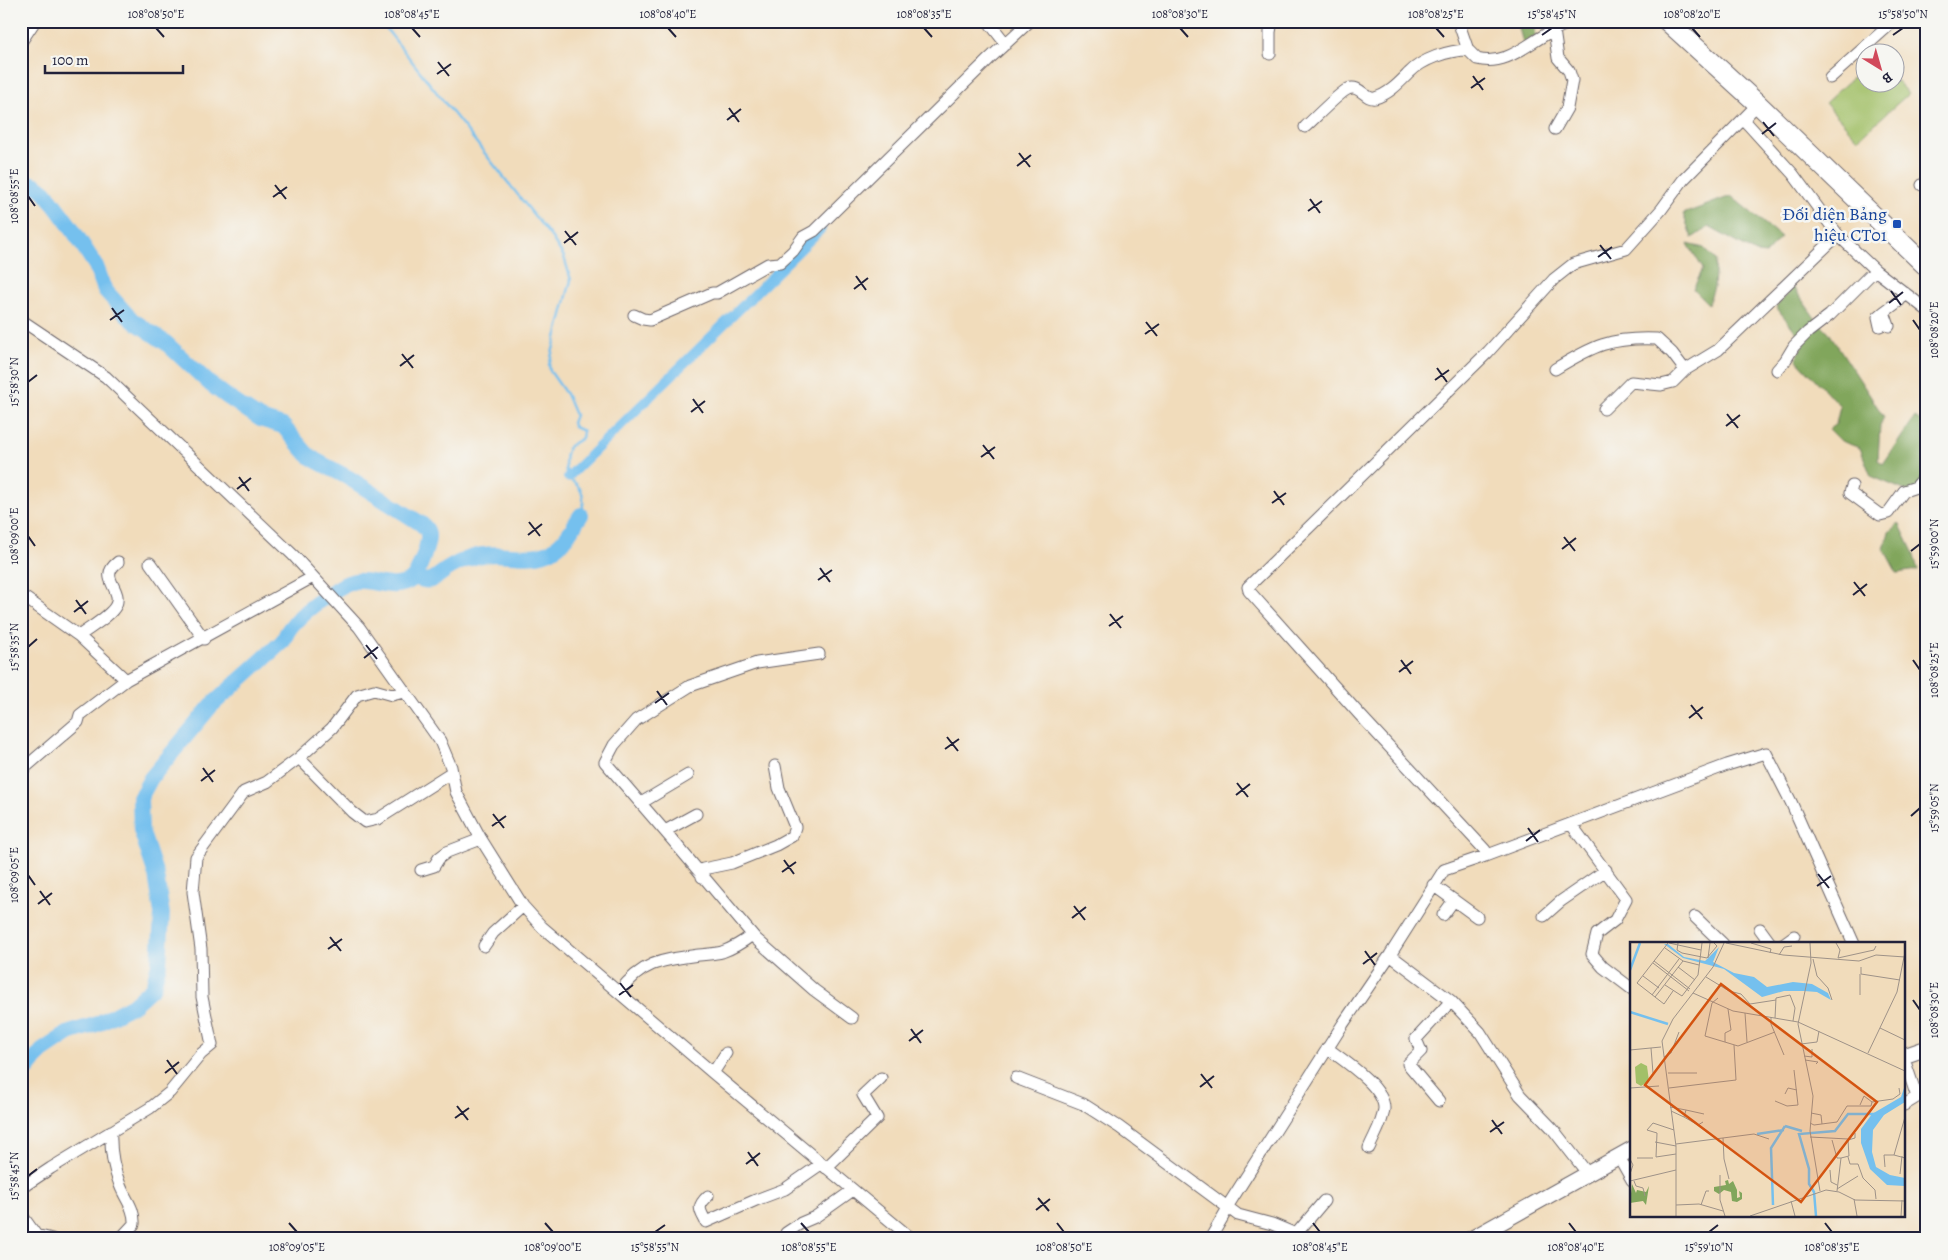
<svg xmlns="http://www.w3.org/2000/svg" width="1948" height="1260" font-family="Alegreya,serif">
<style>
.green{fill:#a2c068;stroke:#627152}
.forest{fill:#81a65c;stroke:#52644c}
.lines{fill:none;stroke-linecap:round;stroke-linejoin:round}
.stream{stroke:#75c0ee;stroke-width:2.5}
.canal{stroke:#75c0ee;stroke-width:10}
.river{stroke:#75c0ee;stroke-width:16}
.minor-casing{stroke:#6a6368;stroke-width:13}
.secondary-casing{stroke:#6a6368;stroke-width:17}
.trunk-casing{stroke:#6a6368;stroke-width:21}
.minor{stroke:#fff;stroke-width:11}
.secondary{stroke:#fff;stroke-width:15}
.trunk{stroke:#fff;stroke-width:19}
.ticks{fill:none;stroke:#22223b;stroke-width:2}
.transit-dot{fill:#1a4fb4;stroke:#f6f6f2;stroke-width:2}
.labels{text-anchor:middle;stroke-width:5;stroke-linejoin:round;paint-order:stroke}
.transit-label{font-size:18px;fill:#164399;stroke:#f6f6f2;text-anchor:end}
.inset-river{fill:none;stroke:#75c0ee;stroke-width:2.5}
.inset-road{fill:none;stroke:#9e9288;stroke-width:1}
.view{fill:#d45411;fill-opacity:0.15;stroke:#d45411;stroke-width:2.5}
.inset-edge{fill:none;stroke:#22223b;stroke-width:2.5}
.neatline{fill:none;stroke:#22223b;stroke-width:2}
.ticks-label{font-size:12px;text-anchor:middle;fill:#22223b}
</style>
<rect width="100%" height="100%" fill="#f6f6f2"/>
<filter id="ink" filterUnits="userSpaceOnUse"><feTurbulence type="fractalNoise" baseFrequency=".02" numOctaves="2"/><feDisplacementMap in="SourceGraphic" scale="10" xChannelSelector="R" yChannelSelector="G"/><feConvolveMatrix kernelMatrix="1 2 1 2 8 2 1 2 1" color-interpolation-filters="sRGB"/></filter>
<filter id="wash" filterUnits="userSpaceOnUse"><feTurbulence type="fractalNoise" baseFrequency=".0096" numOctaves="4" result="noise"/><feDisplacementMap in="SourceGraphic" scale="20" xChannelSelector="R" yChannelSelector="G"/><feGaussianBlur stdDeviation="1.12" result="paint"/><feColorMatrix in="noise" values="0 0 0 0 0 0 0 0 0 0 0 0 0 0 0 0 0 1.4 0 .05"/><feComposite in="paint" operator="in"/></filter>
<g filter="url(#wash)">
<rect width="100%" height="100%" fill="#f1dcbb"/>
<path class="green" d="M1865,66l1,16h30v-2l12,14 -50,45 -33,-36z"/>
<path class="forest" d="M1517,21h17l2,15 -13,7z
M1731,196l50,41 -15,17 -10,-1 -47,-26 -17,11 -9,-24z
M1688,244l16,4 12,12 -2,27 -6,17 -15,-15 10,-20z
M1793,287l22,31 13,13 56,86 -4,8 -2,35 5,4 32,-47 12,8v72l-2,2 -54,-23 -11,-28 -19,-7 -12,-12 7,-5 4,-18 -44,-47 8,-17 -28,-35z
M1899,523l14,29 5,18 -21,3 -13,-24 5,-17z"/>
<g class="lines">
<path class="stream" d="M380,21l172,217 12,19 7,23 -22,85 1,6 16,23 9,21 -3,8 2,4 9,4 -1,7c-4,3 -10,5 -13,9 -5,6 -5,24 -1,30 2,4 7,5 9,8 8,8 7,20 4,30"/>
<path class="canal" d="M568,477l253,-248"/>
<path class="river" d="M21,180l15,5 9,7 26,35 25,39 9,24 26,29 35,24 44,41 19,14 31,21 23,7 24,28 8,6 34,18 71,45c4,3 8,6 8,12 1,9 -10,40 -17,45 -16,12 -39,-1 -56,1 -17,3 -58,35 -67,50 -2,3 -3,7 -5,10l-72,65 -60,72 -11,20 1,32 15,45 6,39 -3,50 -6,23 -20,18 -36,19 -28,9 -27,18 -21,26
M414,577c21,9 20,-1 37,-10 8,-5 23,-11 32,-12 22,-4 49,7 69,-5 14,-8 20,-22 29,-35"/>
</g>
</g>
<g filter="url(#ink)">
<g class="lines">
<g class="minor-casing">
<path id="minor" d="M988,21l18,23
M1554,30l4,28 11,13 3,9 -5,28 -12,21
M21,42l14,-21
M1468,50l9,9c28,7 48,-13 71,-26 8,-4 16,-8 24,-12
M1270,54v-22l2,-11
M1830,78l64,-57
M1744,120l49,54 45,61 37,35 52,40
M1305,127c9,-8 35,-35 43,-38 12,-5 17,11 27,9 14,-4 24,-15 34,-25 13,-14 40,-23 59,-23l-10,-29
M1922,185l5,-4
M634,315l9,4 7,1 62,-27h5l51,-29 12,-1 13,-12 10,-14 11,-6 175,-172 41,-38
M21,320l85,57 187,178 66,72 81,114 11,26 5,25 25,47 42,67 19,21 171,146 199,166
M1880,326l-2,-9 6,-5
M1889,326l-5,-14 15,-11 6,-8
M1555,369c38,-23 55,-32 102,-30l15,14 13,17
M1777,370l8,-9 9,-15 14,-14 22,-17 45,-45
M1604,409l27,-27 30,3 12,-3 12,-12 33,-20 120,-115
M1852,486l-2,7 30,22 8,-2 16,-22 12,-4 11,-13
M150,563l54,76
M21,595l58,41 47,44
M79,636c10,-8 32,-20 37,-31 7,-17 -19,-27 2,-43
M819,654l-62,9 -67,23 -54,34 -22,25 -9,17 70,81 81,96 58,51 38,28
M299,758l53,54 13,10 13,-3 74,-47
M21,771l57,-49 2,-7 46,-35 187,-103
M641,803l47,-28
M1571,824l55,75 -11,21 -18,14 -5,20 11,13 29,22
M665,831l31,-17
M1485,856v-6l-125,-135 -111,-124 -1,-4 240,-235 66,-73 19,-15 53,-15 35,-39 22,-30 75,-76
M421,870l13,-4 5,-8 8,-6 34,-13
M702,877l-1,-4 2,-4 29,-6 44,-18 16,-9 3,-9 -16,-39 -4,-22
M1433,885l44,32
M1443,915l11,-15
M1544,916l17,-15 45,-31
M1695,917l28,27
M1760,929l11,15
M1783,944l11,-8
M484,946l9,-13 30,-27
M1390,955l61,46 29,31 40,63 32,33 36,46
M619,992c24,-31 43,-32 80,-37 7,-1 16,-1 23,-3 11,-4 21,-10 30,-17
M1327,1048c16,12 58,39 57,61 -1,13 -10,27 -15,39
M1904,1059l13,38 -13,8
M713,1073l13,-20
M1016,1078l67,26 36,23 119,88 34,9 36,15
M1439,1101l-31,-37 13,-13 -5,-12 35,-38
M111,1131c-1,19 2,36 9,54 5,14 15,23 14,39l-14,15
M1619,1157l13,23
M826,1168l51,-50 -14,-23 18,-17
M21,1188l30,-20 99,-60 20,-16 31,-38 11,-9 -10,-48 -1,-48 -8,-57 3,-35 48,-65 23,-10 32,-24 33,-30 25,-33 17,-5 18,5 12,-3
M708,1196c-12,11 -8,14 -2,26l50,-22 29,-11 36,-25
M1227,1207l116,-183 47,-69 54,-85 41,-14 242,-91 39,-12 25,49 63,142
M21,1214l15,21 16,4
M1297,1233l27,-32
M790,1239l-4,-6 15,-10 14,-6 38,-27
M1210,1239l18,-31"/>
</g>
<g class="secondary-casing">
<path id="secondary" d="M1904,1056l23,-8
M1471,1239l161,-90"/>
</g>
<g class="trunk-casing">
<path id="trunk" d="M1667,21l91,83 169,163"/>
</g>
<use href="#minor" class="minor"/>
<use href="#secondary" class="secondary"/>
<use href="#trunk" class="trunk"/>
</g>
</g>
<path class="ticks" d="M156,28l8,9M412,28l8,9M668,28l8,9M924,28l8,9M1180,28l8,9M1436,28l8,9M1692,28l8,9M1542,35l10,-7M1893,35l10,-7M438,62l11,14M437,74l14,-10M1473,76l10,14M1471,88l14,-10M729,108l10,14M727,120l14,-11M1763,122l11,14M1762,134l14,-11M1019,153l11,14M1017,166l14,-11M275,185l11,14M28,196l7,10M273,197l14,-10M1310,199l10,14M1308,211l14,-10M565,231l11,14M564,243l14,-11M1600,245l11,14M1598,257l14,-10M856,276l10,14M854,289l14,-11M1891,291l10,14M1889,303l14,-11M112,308l10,14M110,320l14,-10M1913,320l7,10M1146,322l11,14M1145,334l14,-10M402,354l11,14M400,366l14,-11M1437,368l10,14M1435,380l14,-10M28,382l9,-7M693,399l10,14M691,412l14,-11M1727,414l11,14M1726,426l14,-11M983,445l11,14M981,457l14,-10M239,477l10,14M237,489l14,-11M1274,491l10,14M1272,503l14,-10M529,522l11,14M528,535l14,-11M28,536l7,10M1564,537l11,14M1562,549l14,-11M1911,551l9,-7M820,568l10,14M818,580l14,-10M1854,582l11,14M1853,595l14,-11M76,600l10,14M74,612l14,-11M1110,614l11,14M1109,626l14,-10M366,645l11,14M28,647l9,-8M364,658l14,-11M1401,660l10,14M1913,660l7,10M1399,672l14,-11M657,691l10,14M655,703l14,-10M1691,705l11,14M1689,718l14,-11M947,737l11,14M945,749l14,-10M203,768l10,14M201,781l14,-11M1237,783l11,14M1236,795l14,-11M493,814l11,14M1911,816l9,-8M492,826l14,-10M1528,828l10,14M1526,841l14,-11M784,860l10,14M782,872l14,-10M1818,874l11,14M28,875l7,10M1817,886l14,-10M40,891l10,14M38,904l14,-11M1074,906l11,14M1072,918l14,-11M330,937l11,14M328,949l14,-10M1365,951l10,14M1363,964l14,-11M620,983l11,14M619,995l14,-10M1913,1000l7,10M911,1029l10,14M909,1041l14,-11M167,1060l10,14M165,1073l14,-11M1201,1074l11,14M1200,1087l14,-11M457,1106l11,14M455,1118l14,-10M1492,1120l10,14M1490,1132l14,-10M748,1152l10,14M746,1164l14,-11M28,1176l9,-7M1038,1198l11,13M1036,1210l14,-11M289,1223l8,9M545,1223l8,9M801,1223l8,9M1057,1223l7,9M1313,1223l7,9M1569,1223l7,9M1825,1223l7,9M655,1232l10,-7M1709,1232l9,-7"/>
<rect class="transit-dot" x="1892" y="219" width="10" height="10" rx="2.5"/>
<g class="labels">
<g class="transit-label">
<text x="1887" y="220">Đối diện Bảng<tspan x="1887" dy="21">hiệu CT01</tspan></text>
</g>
</g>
<g transform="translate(1630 942)">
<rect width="275" height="275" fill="#f1dcbb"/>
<path d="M11,121l6,3 2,15 -8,5 -5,-3 -1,-16z" fill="#a2c068"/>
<path d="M98,238l1,4 4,-3 4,9v8l3,-1 -1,-6 3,2v6l-5,3 -5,-1 -1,-9 -7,-2 -5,4 -5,-3v-4l12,-2 -1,-4zM2,242l4,9 1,-3 9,2 3,-6 -3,19 -3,-4 -13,2z" fill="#81a65c"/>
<path d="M34,2h4l16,13 21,4 14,-14 -6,15 21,11 20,4 13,10 26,-5 19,2 16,9 3,7 -14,-8 -13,-1h-20l-22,6 -38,-28 -41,-11zM275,143v17l-21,13 -11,15 -1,22 4,15 14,8 15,3v8l-18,-1 -17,-16 -9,-26v-14l11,-15 29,-17z" fill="#75c0ee"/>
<path class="inset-river" d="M0,28l10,-27M0,70l38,12M155,184l17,5M127,192l27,-4M143,263l-2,-57 14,-22M186,274l-2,-24 -5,-8v-15l-10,-35 36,-3 13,-17h27"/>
<path class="inset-road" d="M38,1l-31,40 27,21 9,-13M39,1l32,7M48,1l-1,7 5,3 25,5 10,-12 -3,-3M96,1l57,12 76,6 17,-6 29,2M121,1l20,6 -1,4M180,1l1,20 -13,61 15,72 -3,35 10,60M206,1l4,7 -2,8 36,-8 2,-4M35,6l18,13 16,4M149,13l5,-8 8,-1M78,16l2,-15M183,17l4,17 11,12 4,12M24,19l36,28M23,21l36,28M48,25l17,13M231,25v7l39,6M13,34l16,12M76,35l23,14 12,3 9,10 26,-4M35,43l17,11 16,-21 4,-32M63,51l40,18 65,11 107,49M22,53l27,-36M230,53v-21M25,55l28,-36M88,56l-6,5 -7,33 33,10 37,-14M115,71l2,29M141,75v7l13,31M145,76l1,-20 14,-3 5,13 -2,13M250,86l25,12M95,100v-9l6,-3 -3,-21M171,102l16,-2 2,-11M21,106l2,25M0,108l31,-3M238,111l29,-61 8,-40M174,114l8,1v-8M34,115l7,-4 8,-21M175,118l13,2 -2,2M38,131h29M0,146l29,-2M39,146l67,-8 -2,-35M155,152l3,-6 9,2M145,159l12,5 11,-1 -4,-35M242,160l21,-3 7,-5 -1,-6M40,165l16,3M41,169l13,6 2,-7 18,4M181,171l10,2 1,9M54,175l14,8 5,-3M275,175l-11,38 11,3M180,181l4,2 23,-3 10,-16h24l1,-4 -8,-6 -4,9M44,188l-21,-7 -6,7 10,3 -1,24 20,-3M180,195l38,2M93,196l1,21 5,20M202,198l5,18h4M25,200l21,4M46,202l78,-10 15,5M218,215l2,7h8l5,14 12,12 1,9M7,216h16M0,217l3,6 -3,9M255,225l-1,-12h10M200,228l1,12 6,3M270,232l2,-18M90,233v25l5,16M0,239l46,-11M4,239l2,5 7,2 2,8M207,247l21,-13M207,249l4,-33 8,-2 -1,-16 7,-2v-5M224,257l3,17M161,259l4,15M46,263l23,-1 24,7M71,263l5,-14h3M46,274v-70l-14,-105 11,-22 40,-52 11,-24M120,274l76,-26 13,2 16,8 50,1M271,274l1,-16"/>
<path class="view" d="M91,42l156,118 -76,100 -156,-117z"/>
<rect width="275" height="275" class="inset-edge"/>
</g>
<rect width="1948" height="1260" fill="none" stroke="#f6f6f2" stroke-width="55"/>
<g transform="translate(1880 68) rotate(143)"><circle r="24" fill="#f6f6f2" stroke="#a1a1a9"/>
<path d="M0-4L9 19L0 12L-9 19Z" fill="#d1495b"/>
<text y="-8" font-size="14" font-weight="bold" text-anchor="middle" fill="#22223b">B</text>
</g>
<path d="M45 65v8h138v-8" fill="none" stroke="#22223b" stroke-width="2.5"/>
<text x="52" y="65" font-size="15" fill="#22223b" stroke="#f6f6f2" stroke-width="4" paint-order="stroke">100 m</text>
<rect x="28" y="28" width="1892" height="1204" class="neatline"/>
<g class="ticks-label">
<text x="156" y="18">108°08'50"E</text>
<text x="412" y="18">108°08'45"E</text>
<text x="668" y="18">108°08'40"E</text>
<text x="924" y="18">108°08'35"E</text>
<text x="1180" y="18">108°08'30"E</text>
<text x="1436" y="18">108°08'25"E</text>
<text x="1552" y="18">15°58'45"N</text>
<text x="1692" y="18">108°08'20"E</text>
<text x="1903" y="18">15°58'50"N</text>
<text transform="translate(14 196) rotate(-90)" y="4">108°08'55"E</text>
<text transform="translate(1934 330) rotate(-90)" y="4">108°08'20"E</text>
<text transform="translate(14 382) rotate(-90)" y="4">15°58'30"N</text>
<text transform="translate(14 536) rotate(-90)" y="4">108°09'00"E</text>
<text transform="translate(1934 544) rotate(-90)" y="4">15°59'00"N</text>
<text transform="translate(14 647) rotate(-90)" y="4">15°58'35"N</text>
<text transform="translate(1934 670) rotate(-90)" y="4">108°08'25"E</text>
<text transform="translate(1934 808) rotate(-90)" y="4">15°59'05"N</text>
<text transform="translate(14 875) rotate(-90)" y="4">108°09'05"E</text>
<text transform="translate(1934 1010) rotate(-90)" y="4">108°08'30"E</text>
<text transform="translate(14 1176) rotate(-90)" y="4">15°58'45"N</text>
<text x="297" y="1251">108°09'05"E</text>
<text x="553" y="1251">108°09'00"E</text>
<text x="655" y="1251">15°58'55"N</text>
<text x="809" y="1251">108°08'55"E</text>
<text x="1064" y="1251">108°08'50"E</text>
<text x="1320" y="1251">108°08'45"E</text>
<text x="1576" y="1251">108°08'40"E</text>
<text x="1709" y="1251">15°59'10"N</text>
<text x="1832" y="1251">108°08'35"E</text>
</g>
</svg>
